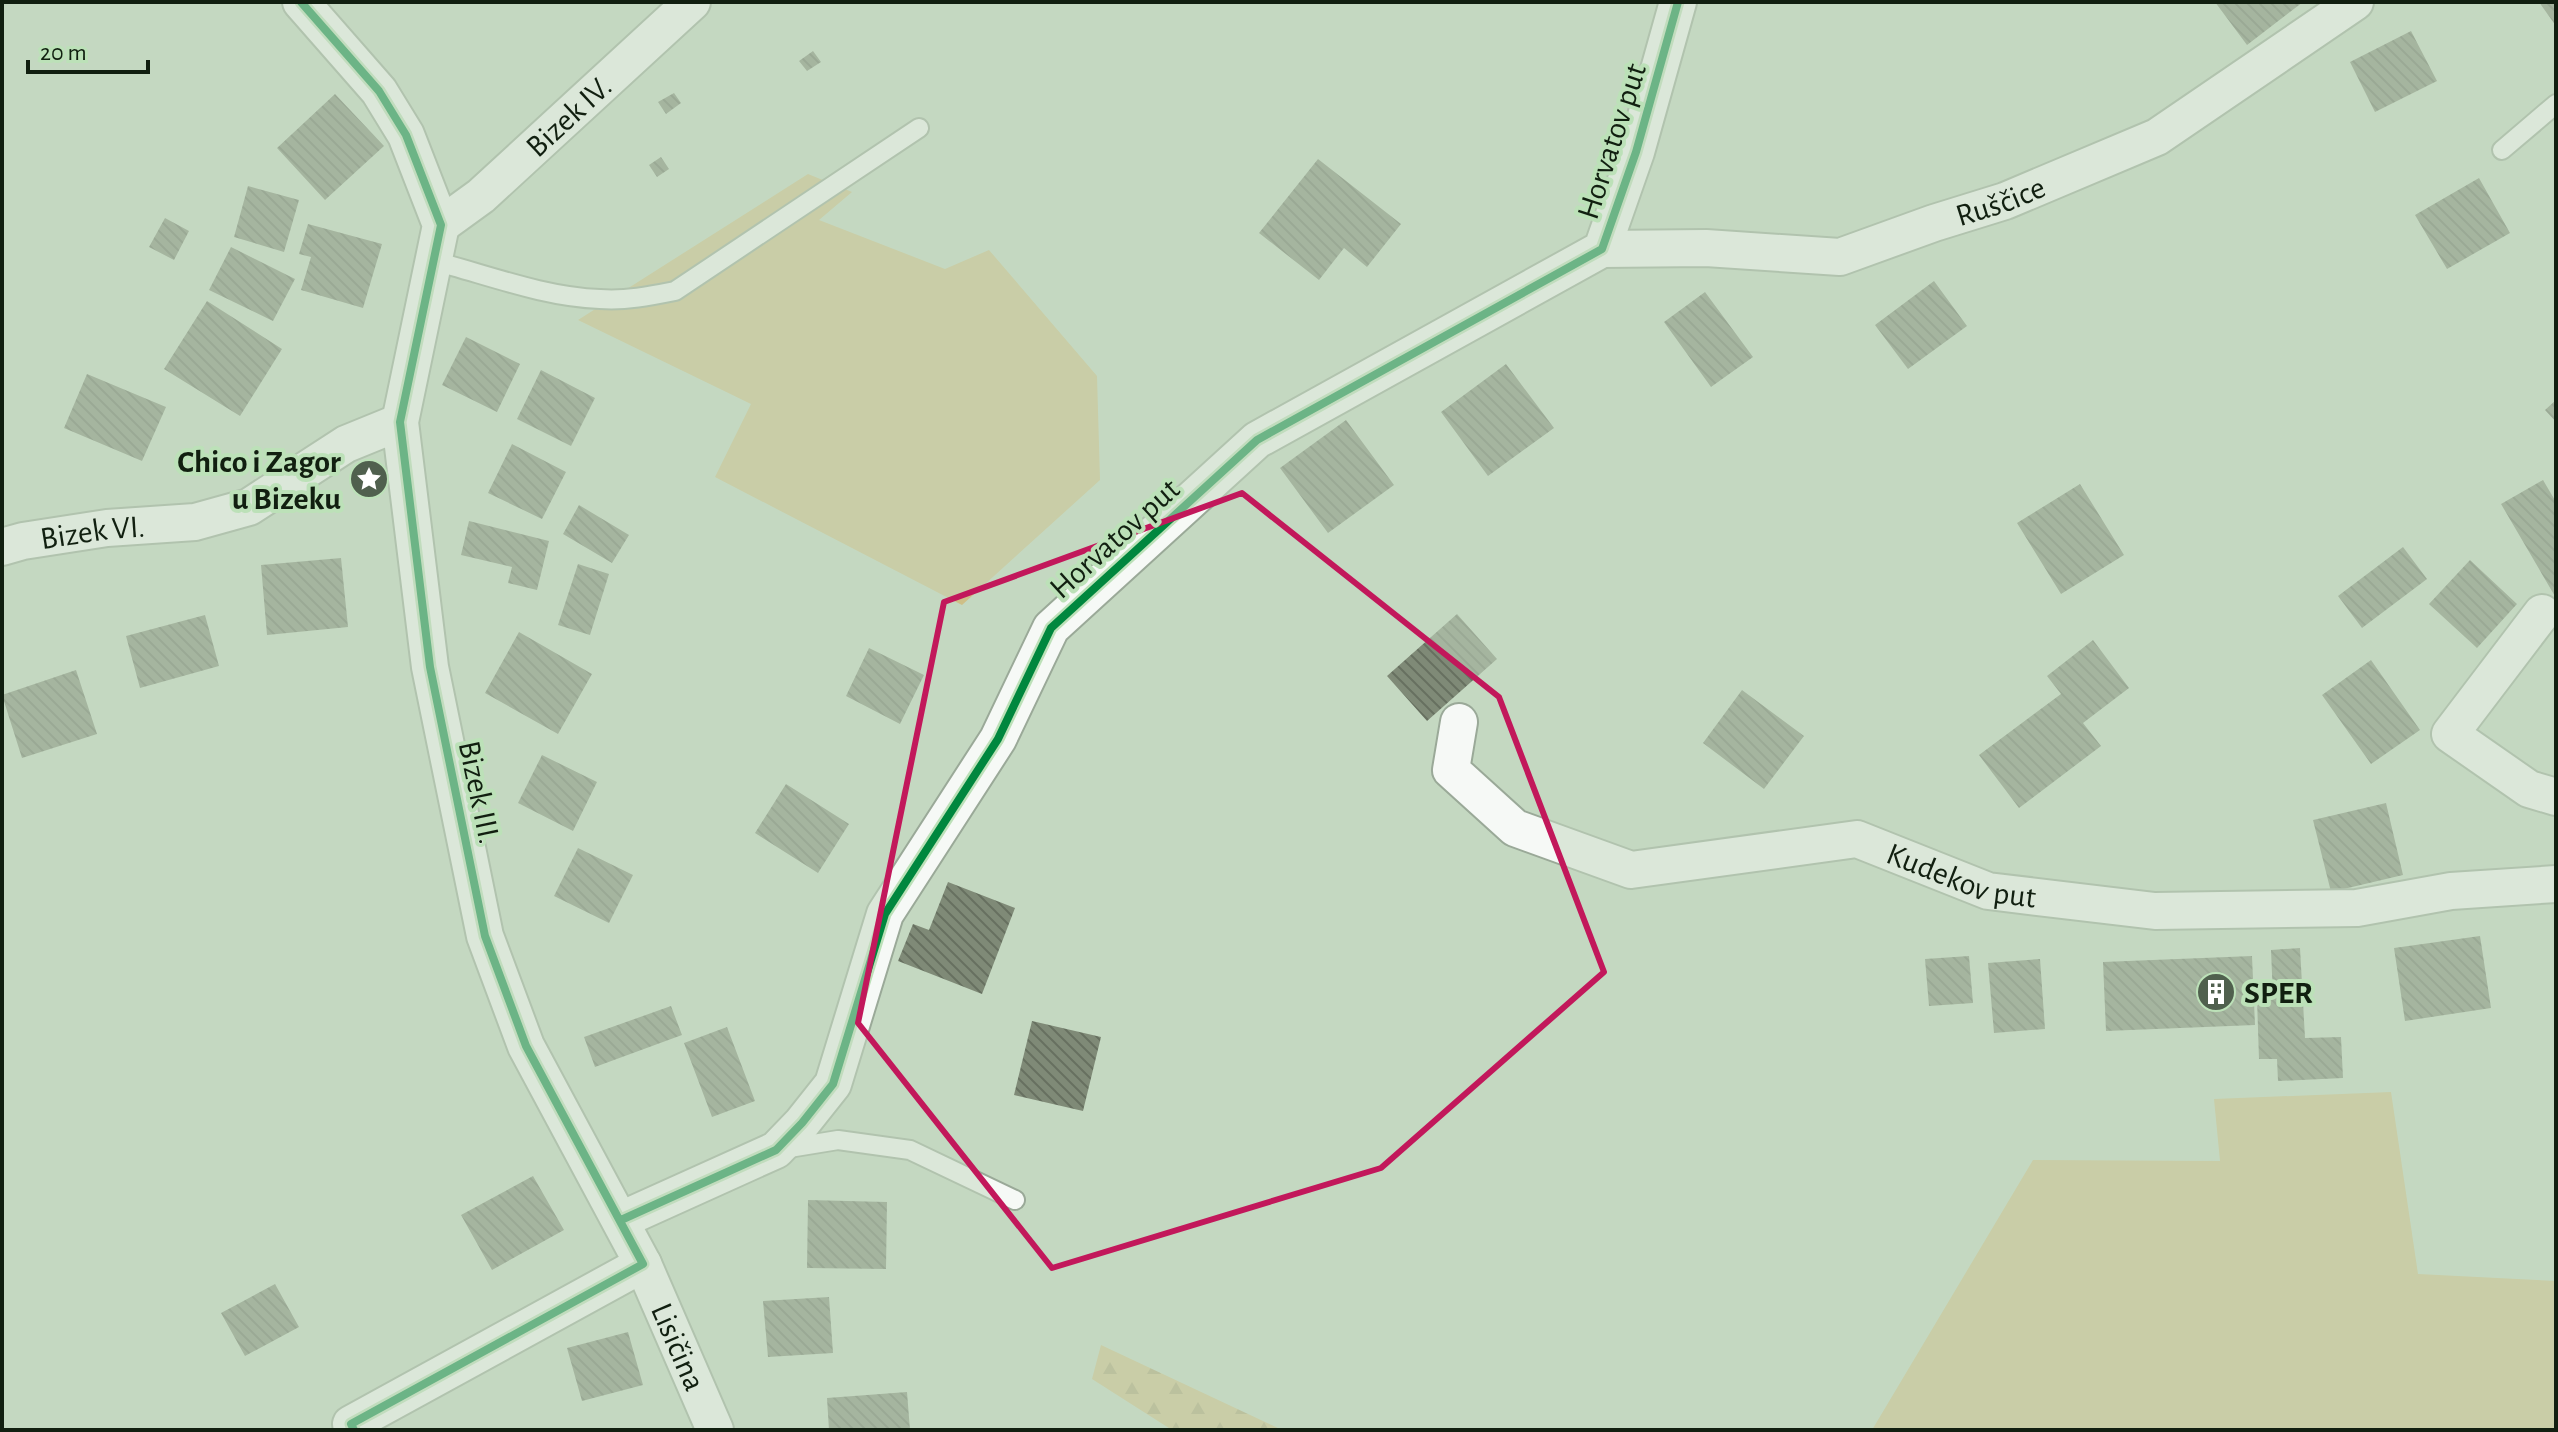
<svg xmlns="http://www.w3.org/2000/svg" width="2558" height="1432" font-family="'Alegreya Sans',sans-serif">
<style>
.green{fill:#cebf87}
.forest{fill:url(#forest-firs)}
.building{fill:url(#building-back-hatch)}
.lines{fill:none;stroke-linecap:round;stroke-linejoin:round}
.service-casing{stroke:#9aa998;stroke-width:22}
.minor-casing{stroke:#9aa998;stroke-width:40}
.service{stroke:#f6f9f6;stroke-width:18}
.minor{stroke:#f6f9f6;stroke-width:36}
.cycleway-casing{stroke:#bce1b8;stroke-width:13}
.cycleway{stroke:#00873e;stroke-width:8}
.marked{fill:none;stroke:#c2185b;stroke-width:6;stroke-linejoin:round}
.labels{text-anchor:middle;stroke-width:8;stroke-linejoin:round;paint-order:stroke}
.street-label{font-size:32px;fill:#111f10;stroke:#bce1b8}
.poi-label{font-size:32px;font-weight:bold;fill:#111f10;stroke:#bce1b8;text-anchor:end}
</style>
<defs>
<pattern id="forest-firs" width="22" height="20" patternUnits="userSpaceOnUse" patternTransform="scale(2)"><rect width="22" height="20" fill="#cebf87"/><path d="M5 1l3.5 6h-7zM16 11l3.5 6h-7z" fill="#b0a474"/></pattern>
<pattern id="building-back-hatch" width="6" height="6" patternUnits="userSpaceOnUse" patternTransform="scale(2)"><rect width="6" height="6" fill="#7f8a77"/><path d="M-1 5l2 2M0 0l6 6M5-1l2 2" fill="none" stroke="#677060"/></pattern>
</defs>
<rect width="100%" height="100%" fill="#c4d8c1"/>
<path class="green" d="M808,174l44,18 -33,28 126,49 44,-19 108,126 3,104 -138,125 -247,-128 36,-73 -173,-84z
M2391,1092l27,182 138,7v149h-684l161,-270 187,1 -6,-62z"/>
<path class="forest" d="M1101,1345l181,85h-110l-80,-51z"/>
<path class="building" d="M2215,2h88l-56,43z
M2539,2h17v24z
M2411,31l26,50 -62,31 -25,-50z
M813,51l8,11 -14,9 -8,-10z
M674,93l7,10 -15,11 -8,-12z
M335,94l49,52 -59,54 -48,-52z
M661,157l8,12 -12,8 -8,-12z
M1318,159l83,65 -34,43 -23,-19 -25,32 -60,-47z
M2479,178l31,55 -63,36 -32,-54z
M248,186l51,14 -15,52 -50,-15z
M165,218l24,13 -15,29 -25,-13z
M308,224l74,20 -19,64 -62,-18 10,-33 -12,-3z
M231,247l64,32 -22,42 -64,-31z
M1934,281l33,45 -59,43 -33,-44z
M1705,292l48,65 -42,30 -47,-65z
M207,301l75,48 -42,67 -76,-47z
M466,337l54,27 -23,48 -55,-27z
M1506,364l48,64 -66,48 -47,-64z
M541,370l54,28 -24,48 -54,-27z
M87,374l79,33 -24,54 -78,-33z
M2556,400v22l-11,-12z
M1346,420l48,65 -66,48 -48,-65z
M512,444l54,28 -24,47 -54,-26z
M2543,480l13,22v96l-55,-94z
M2080,484l44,71 -63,39 -44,-71z
M579,505l50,30 -17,28 -49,-29z
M469,521l80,20 -12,49 -29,-7 4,-16 -51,-12z
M2403,547l24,32 -65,49 -24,-32z
M341,558l7,69 -81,8 -6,-70z
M2470,560l47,44 -40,44 -48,-44z
M578,564l31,10 -19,61 -32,-10z
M1457,614l40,45 -70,62 -40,-45z
M205,615l14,51 -79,22 -14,-52z
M519,632l73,42 -34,60 -73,-41z
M2093,640l36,48 -46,35 18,23 -82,62 -40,-53 82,-61 -14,-18z
M869,648l55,27 -24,49 -54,-28z
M2371,660l49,70 -49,34 -49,-69z
M76,670l21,64 -75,24 -20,-63z
M1742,690l62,46 -40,53 -61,-46z
M542,755l55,27 -24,49 -55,-28z
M786,784l63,40 -31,49 -63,-40z
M2386,803l17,72 -72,17 -18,-72z
M578,848l55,27 -24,48 -55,-27z
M948,882l67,26 -33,86 -84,-33 15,-37 16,6z
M2480,936l11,72 -86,13 -11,-73z
M2300,948l5,90 36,-1 2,41 -65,3 -1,-22h-18l-2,-60 16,-1 -2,-48z
M1969,956l4,47 -44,3 -4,-47z
M2252,956l3,69 -149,6 -3,-69z
M2040,959l5,70 -51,4 -6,-70z
M671,1006l11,29 -87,32 -11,-30z
M1032,1021l69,16 -18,74 -69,-16z
M727,1027l28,74 -43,16 -28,-74z
M533,1176l31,54 -72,40 -31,-55z
M808,1200l79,2 -1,67 -79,-1z
M275,1284l24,43 -54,29 -24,-43z
M829,1297l4,56 -65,4 -5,-56z
M628,1332l15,53 -61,16 -15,-53z
M907,1392l3,38h-81l-2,-32z"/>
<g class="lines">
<g class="service-casing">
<path id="service" d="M2502,150l54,-46
M434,261c54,14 110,36 166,38 25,2 50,-3 75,-8l244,-163
M783,1149l55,-9 72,10 105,50"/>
</g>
<g class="minor-casing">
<g id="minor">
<path d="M301,2l78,89 27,44 35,90 -41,197 30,245 55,269 41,110 117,218 -292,160 3,6"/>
<path id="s1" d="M441,225l40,-29 211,-194"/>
<path id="s2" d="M1602,249l104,-1 134,9 94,-34 71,-22 152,-64 198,-135"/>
<path id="s3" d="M2,547l21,-6 84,-13 88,-6 54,-15 97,-63 54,-22"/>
<path d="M2542,613l-92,121 79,55 27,8"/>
<path id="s4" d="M1459,722l-8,48 64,58 116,42 226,-31 131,52 167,20 202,-3 94,-17 105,-7"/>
<path d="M621,1220l155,-70 26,-27 31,-39 52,-170 113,-175 53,-111 206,-188 345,-191 34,-97 42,-150"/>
<path id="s5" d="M643,1264l72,166"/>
</g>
</g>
<use href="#service" class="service"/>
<use href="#minor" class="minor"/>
<g class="cycleway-casing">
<path id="cycleway" d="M301,2l78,89 27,44 35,90 -41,197 30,245 55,269 41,110 117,218 -292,160 3,6
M621,1220l155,-70 26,-27 31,-39 52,-170 113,-175 53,-111 206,-188 345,-191 34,-97 42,-150"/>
</g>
<use href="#cycleway" class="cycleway"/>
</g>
<path d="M0 0H2558V1432H0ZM1242,493l257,204 105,275 -223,196 -329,100 -194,-245 86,-421z" fill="#c4d8c1" fill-opacity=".55" fill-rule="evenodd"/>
<path class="marked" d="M1242,493l257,204 105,275 -223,196 -329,100 -194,-245 86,-421z"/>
<defs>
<g id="sight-disc" transform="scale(2)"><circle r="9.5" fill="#50604e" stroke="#bce1b8"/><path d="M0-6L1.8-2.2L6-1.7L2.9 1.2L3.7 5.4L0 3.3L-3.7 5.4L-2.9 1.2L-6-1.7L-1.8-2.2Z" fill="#fff"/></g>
<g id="building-disc" transform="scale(2)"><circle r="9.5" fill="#50604e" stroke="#bce1b8"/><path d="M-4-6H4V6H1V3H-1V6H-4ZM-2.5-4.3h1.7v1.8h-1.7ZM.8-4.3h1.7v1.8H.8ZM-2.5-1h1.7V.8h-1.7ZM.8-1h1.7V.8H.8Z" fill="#fff"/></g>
</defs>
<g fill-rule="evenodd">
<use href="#sight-disc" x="369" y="479"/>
<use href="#building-disc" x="2216" y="992"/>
</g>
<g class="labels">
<g class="street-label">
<text dy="11" stroke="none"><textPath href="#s1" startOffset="168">Bizek IV.</textPath></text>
<text transform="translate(1611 141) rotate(-72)" y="11">Horvatov put</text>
<text dy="11" stroke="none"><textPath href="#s2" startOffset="408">Ruščice</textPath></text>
<text dy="11" stroke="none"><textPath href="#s3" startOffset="92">Bizek VI.</textPath></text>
<text transform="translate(1114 538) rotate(-42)" y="11">Horvatov put</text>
<text transform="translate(480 792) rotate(78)" y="11">Bizek III.</text>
<text dy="11" stroke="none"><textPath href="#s4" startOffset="598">Kudekov put</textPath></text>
<text dy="11" stroke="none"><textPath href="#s5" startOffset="90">Lisičina</textPath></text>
</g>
<g class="poi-label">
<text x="341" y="472">Chico i Zagor<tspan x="341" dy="37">u Bizeku</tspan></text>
<text x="2244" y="1003" text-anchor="start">SPER</text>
</g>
</g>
<rect width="2558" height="1432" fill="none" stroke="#111f10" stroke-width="8"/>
<path d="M28 60v12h120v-12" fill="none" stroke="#111f10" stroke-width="4"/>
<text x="40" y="60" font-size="24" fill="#111f10" stroke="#bce1b8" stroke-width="6" paint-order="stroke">20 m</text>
</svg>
